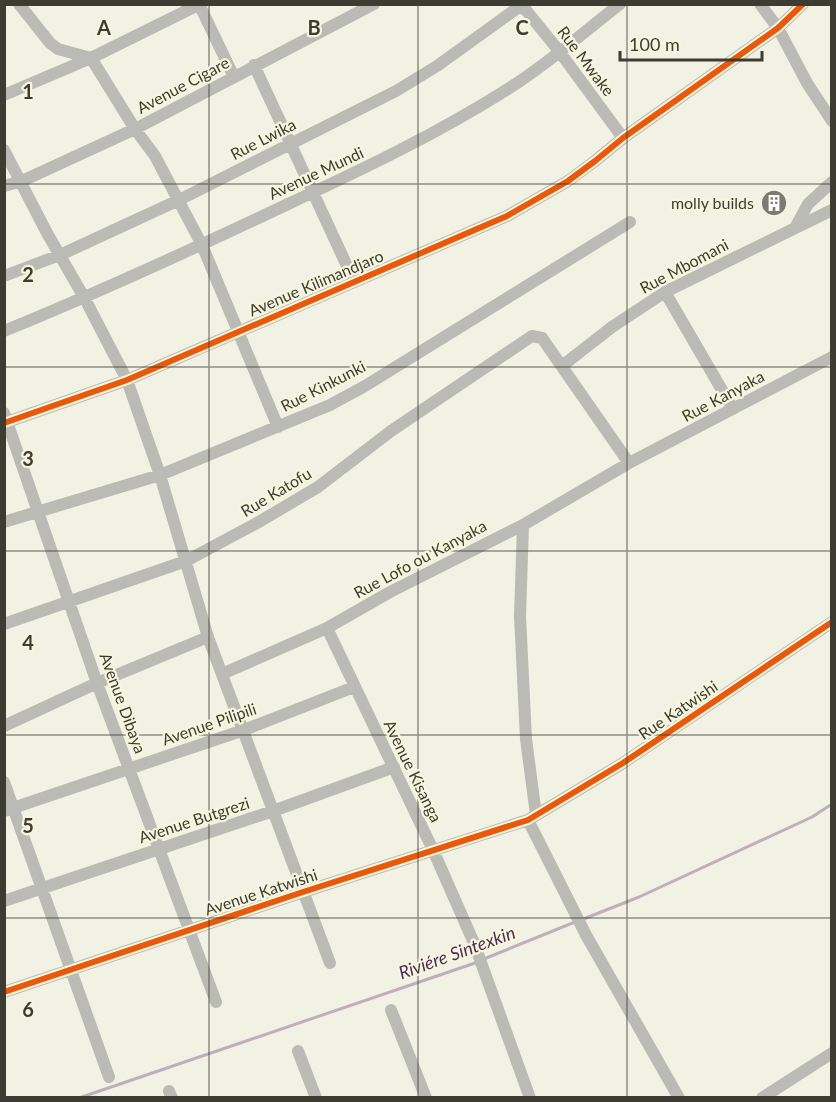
<svg xmlns="http://www.w3.org/2000/svg" width="836" height="1102" font-family="Lato,sans-serif">
<style>
.lines{fill:none;stroke-linecap:round;stroke-linejoin:round}
.stream{stroke:#bfaebe;stroke-width:3}
.minor{stroke:#bbbbb5;stroke-width:12}
.cycleway-casing{stroke:#f6f6df;stroke-width:10}
.cycleway{stroke:#e8590c;stroke-width:6}
.grid{fill:none;stroke:#3c3c33;stroke-width:1.5;stroke-opacity:0.55}
.labels{text-anchor:middle;stroke-width:4.5;stroke-linejoin:round;paint-order:stroke}
.street-label{font-size:16px;fill:#3c3c33;stroke:#f6f6df}
.poi-label{font-size:16px;fill:#3c3c33;stroke:#f6f6df;text-anchor:end}
.water-label{font-size:18px;font-style:italic;fill:#4f2c53;stroke:#f6f6df}
.grid-label{font-size:20px;text-anchor:middle;font-weight:bold;fill:#3c3c33;stroke:#f6f6df;stroke-width:4.5;stroke-linejoin:round;paint-order:stroke}
</style>
<rect width="100%" height="100%" fill="#f1f1e4"/>
<g class="lines">
<path class="stream" d="M581,920l58,-23 173,-80 20,-13
M484,959l91,-37
M79,1098l399,-136"/>
<path class="minor" d="M19,4l31,39 8,6 33,9 44,71 20,27 47,89 76,182
M199,4l35,73
M521,4l38,47 64,87
M760,4l18,24 29,55 25,38
M254,65l100,216
M4,95l87,-37 109,-54
M4,150l43,83 38,66 42,81 33,95 48,162 122,326
M4,186l18,-5 113,-52 239,-125
M796,226l12,-22 24,-22
M4,276l56,-21 119,-55 217,-109 41,-25 86,-62
M665,292l68,117
M4,331c96,-39 189,-82 282,-126 77,-36 153,-72 225,-118 38,-24 73,-55 109,-83
M562,366l50,-39 53,-35 167,-82
M4,413l93,270 119,319
M4,423l123,-43 380,-164 61,-35 27,-20 28,-23 155,-110 25,-24
M4,522l156,-47 170,-70 35,-19 265,-164
M523,525l-3,91 6,123 10,76
M4,624l182,-63 71,-38 61,-36 73,-56 141,-95 10,2 87,125
M327,628l106,222 41,93 56,155
M222,674l105,-46 63,-36 133,-67 106,-62 203,-106
M4,726l93,-43 111,-46
M4,782l105,295
M4,811l240,-81 110,-43
M528,820l58,115 93,163
M4,901l269,-90 121,-44
M4,992l299,-100 225,-72 95,-57 209,-141
M391,1010l35,88
M298,1051l18,47
M169,1091l3,7
M762,1098l70,-45"/>
<g class="cycleway-casing">
<path id="cycleway" d="M4,423l123,-43 380,-164 61,-35 27,-20 28,-23 155,-110 25,-24
M4,992l299,-100 225,-72 95,-57 209,-141"/>
</g>
<use href="#cycleway" class="cycleway"/>
</g>
<path class="grid" d="M209,4v1094M418,4v1094M627,4v1094M4,184h828M4,367h828M4,551h828M4,735h828M4,918h828"/>
<defs>
<g id="building-disc" transform="scale(1.35)"><circle r="9.5" fill="#7b7b71" stroke="#f6f6df"/><path d="M-4-6H4V6H1V3H-1V6H-4ZM-2.5-4.3h1.7v1.8h-1.7ZM.8-4.3h1.7v1.8H.8ZM-2.5-1h1.7V.8h-1.7ZM.8-1h1.7V.8H.8Z" fill="#fff"/></g>
</defs>
<g fill-rule="evenodd">
<use href="#building-disc" x="774" y="203"/>
</g>
<g class="labels">
<g class="street-label">
<text transform="translate(586 61) rotate(53)" y="6">Rue Mwake</text>
<text transform="translate(183 85) rotate(-28)" y="6">Avenue Cigare</text>
<text transform="translate(263 139) rotate(-27)" y="6">Rue Lwika</text>
<text transform="translate(316 173) rotate(-25)" y="6">Avenue Mundi</text>
<text transform="translate(684 266) rotate(-28)" y="6">Rue Mbomani</text>
<text transform="translate(316 283) rotate(-23)" y="6">Avenue Kilimandjaro</text>
<text transform="translate(323 386) rotate(-27)" y="6">Rue Kinkunki</text>
<text transform="translate(723 396) rotate(-28)" y="6">Rue Kanyaka</text>
<text transform="translate(276 492) rotate(-31)" y="6">Rue Katofu</text>
<text transform="translate(420 559) rotate(-28)" y="6">Rue Lofo ou Kanyaka</text>
<text transform="translate(123 703) rotate(70)" y="6">Avenue Dibaya</text>
<text transform="translate(678 710) rotate(-34)" y="6">Rue Katwishi</text>
<text transform="translate(209 724) rotate(-19)" y="6">Avenue Pilipili</text>
<text transform="translate(413 771) rotate(64)" y="6">Avenue Kisanga</text>
<text transform="translate(194 820) rotate(-18)" y="6">Avenue Butgrezi</text>
<text transform="translate(261 892) rotate(-18)" y="6">Avenue Katwishi</text>
</g>
<g class="poi-label">
<text x="754" y="209">molly builds</text>
</g>
<g class="water-label">
<text transform="translate(457 953) rotate(-20)" y="6">Riviére Sintexkin</text>
</g>
</g>
<g class="grid-label">
<text x="104" y="35">A</text>
<text x="314" y="35">B</text>
<text x="522" y="35">C</text>
<text x="28" y="99">1</text>
<text x="28" y="282">2</text>
<text x="28" y="466">3</text>
<text x="28" y="650">4</text>
<text x="28" y="833">5</text>
<text x="28" y="1017">6</text>
</g>
<rect width="836" height="1102" fill="none" stroke="#3c3c33" stroke-width="12"/>
<path d="M620 51v9h142v-9" fill="none" stroke="#3c3c33" stroke-width="3"/>
<text x="629" y="51" font-size="18" fill="#3c3c33" stroke="#f6f6df" stroke-width="4.5" paint-order="stroke">100 m</text>
</svg>
